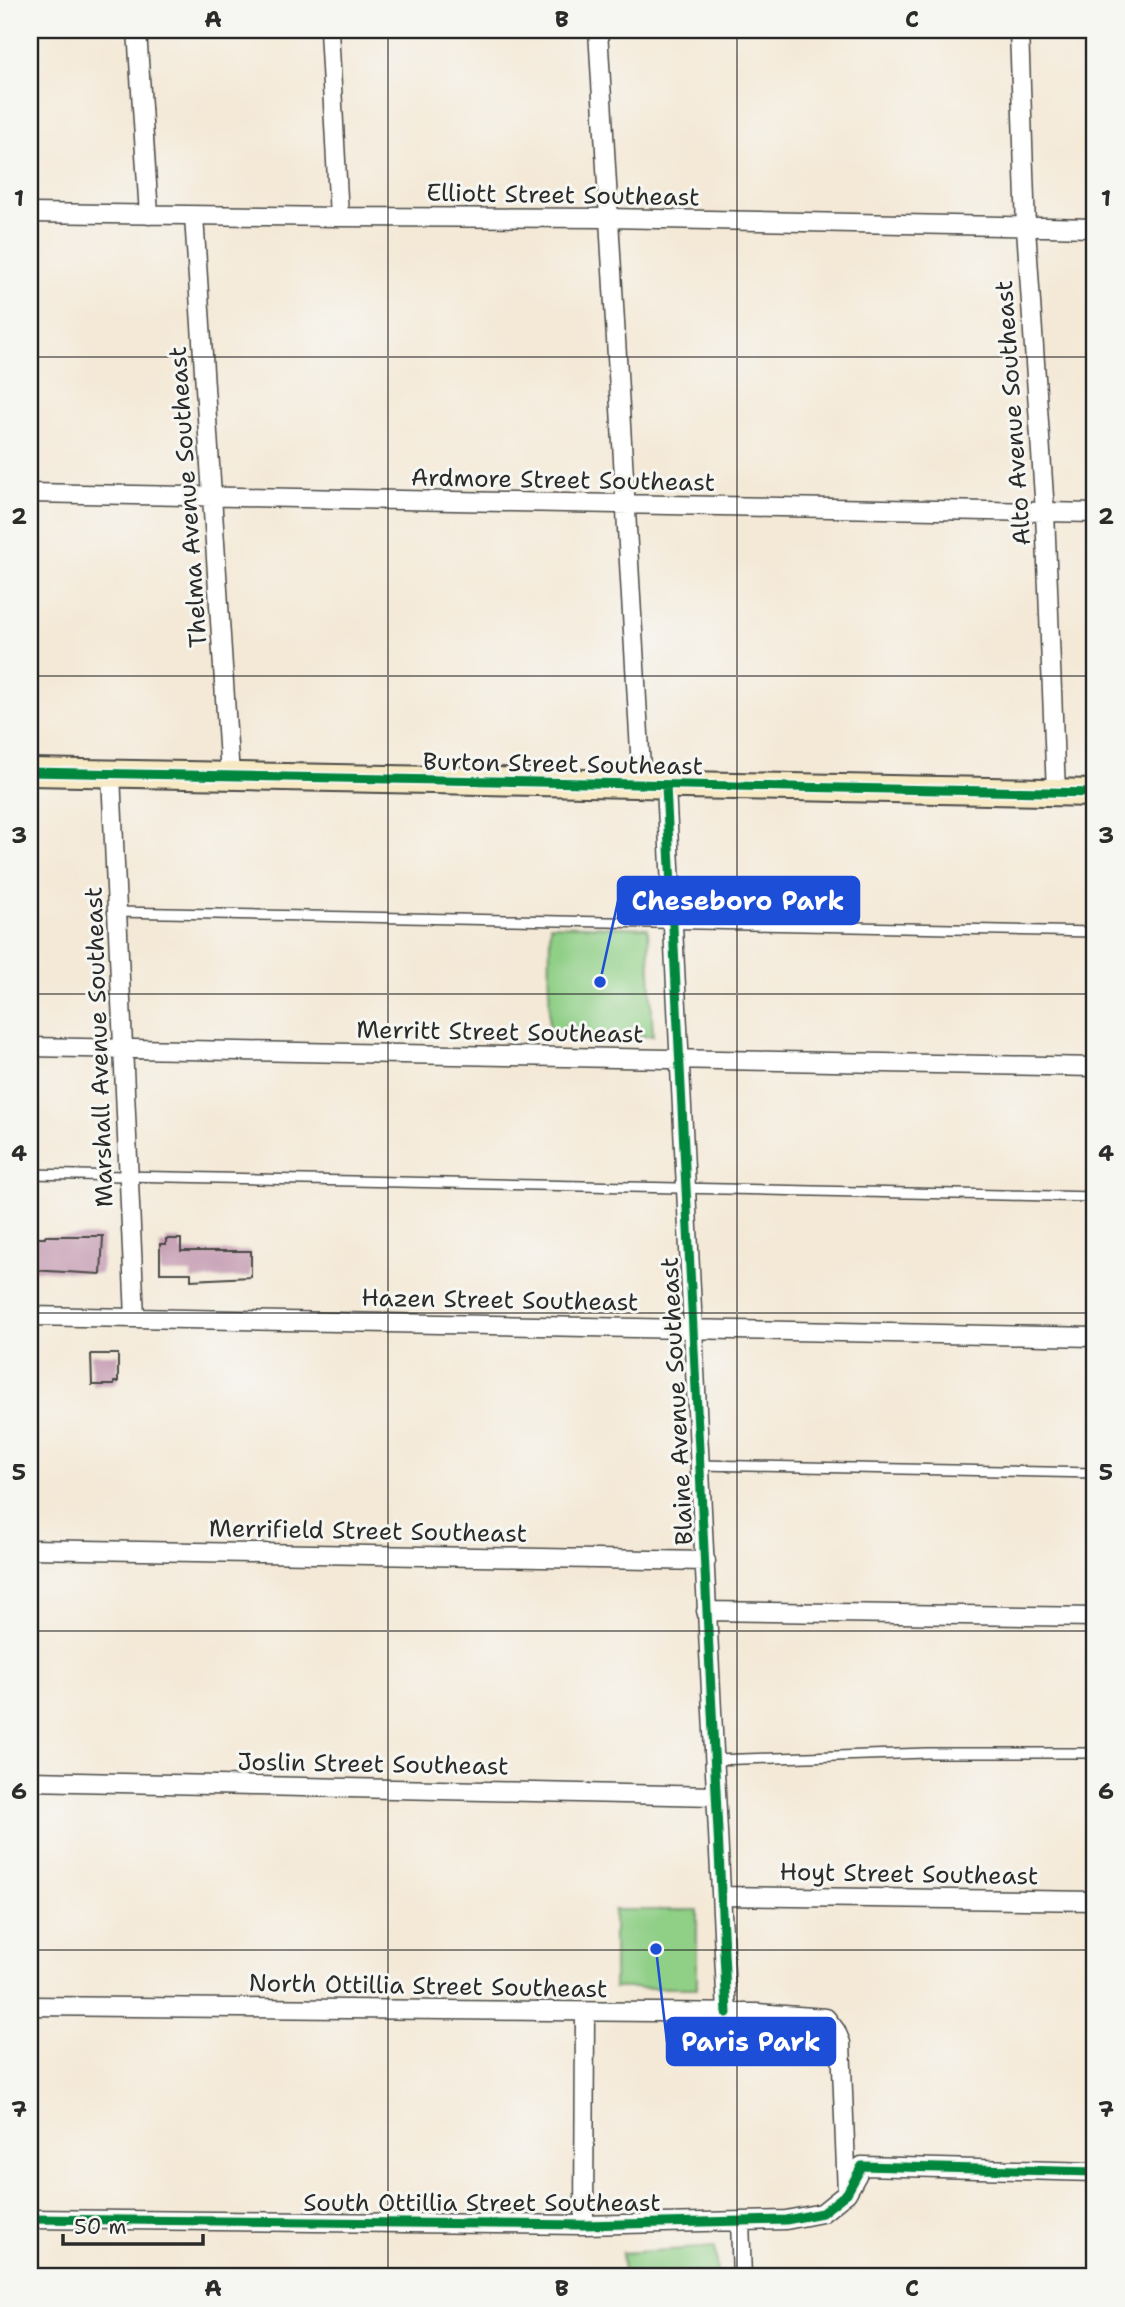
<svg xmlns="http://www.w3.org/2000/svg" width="1125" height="2307" font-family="'Shantell Sans',sans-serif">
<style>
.green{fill:#8fcf86;stroke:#5d7d58;stroke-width:2}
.building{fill:#c297af}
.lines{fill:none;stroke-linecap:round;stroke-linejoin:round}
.service-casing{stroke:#494845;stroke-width:12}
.minor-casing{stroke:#494845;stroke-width:21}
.secondary-casing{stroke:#494845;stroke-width:30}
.service{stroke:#fff;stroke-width:9}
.minor{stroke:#fff;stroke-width:18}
.secondary{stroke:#f6e9c3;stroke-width:26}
.cycleway-casing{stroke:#f6f6f2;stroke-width:13}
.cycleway{stroke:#00873e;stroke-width:9}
.grid{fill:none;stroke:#2b2b2b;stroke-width:2;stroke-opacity:0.55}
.labels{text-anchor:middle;stroke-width:6;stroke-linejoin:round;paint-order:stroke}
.street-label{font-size:24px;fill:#2b2b2b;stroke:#f6f6f2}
.leader{fill:none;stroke:#1d4ed8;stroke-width:2.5}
.callout-dot{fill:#1d4ed8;stroke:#f6f6f2;stroke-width:2.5}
.callout{fill:#1d4ed8;stroke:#1d4ed8;stroke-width:2.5}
.callout-label{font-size:26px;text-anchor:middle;font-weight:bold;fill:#fff}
.neatline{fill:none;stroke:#2b2b2b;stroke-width:2.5}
.grid-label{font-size:23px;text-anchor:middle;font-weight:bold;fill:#2b2b2b}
</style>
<rect width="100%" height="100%" fill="#f6f6f2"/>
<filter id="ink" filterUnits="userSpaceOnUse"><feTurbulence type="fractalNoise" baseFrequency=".0143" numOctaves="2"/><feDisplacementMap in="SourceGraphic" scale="14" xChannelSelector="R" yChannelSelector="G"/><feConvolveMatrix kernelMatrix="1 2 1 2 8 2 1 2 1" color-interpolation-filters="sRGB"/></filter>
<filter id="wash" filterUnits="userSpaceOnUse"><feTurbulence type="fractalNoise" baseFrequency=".00686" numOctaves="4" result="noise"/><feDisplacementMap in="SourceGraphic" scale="28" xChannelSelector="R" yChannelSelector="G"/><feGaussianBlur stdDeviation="1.57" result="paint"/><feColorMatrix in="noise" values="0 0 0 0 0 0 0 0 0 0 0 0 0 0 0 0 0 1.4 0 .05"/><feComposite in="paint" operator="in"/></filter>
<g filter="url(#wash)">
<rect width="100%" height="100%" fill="#f4e9d7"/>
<path class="green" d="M550,925l98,3 5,108 -104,-1z
M614,1910h83v78h-83z
M715,2247l2,30h-94l-1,-24z"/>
<g id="blocks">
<path class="building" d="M45,1236h58l-2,38 -71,-4v-32h15z
M166,1239h15v12h70v26l-60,3v-7h-31v-29h6z
M91,1354h27v28h-4v3h-22z"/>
</g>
</g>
<g filter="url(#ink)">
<use href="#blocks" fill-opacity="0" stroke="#494845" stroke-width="2"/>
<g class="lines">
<g class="service-casing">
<path id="service" d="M117,912l978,20
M30,1174l1065,23
M700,1465l395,8
M713,1760l214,-7h168"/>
</g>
<g class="minor-casing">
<path id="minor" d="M137,30l12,185
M329,30l10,187
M598,30l44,756
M1019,30l7,198 19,284 11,281
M30,213l309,4 269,1 487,10
M194,216l36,560
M30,493l1065,20
M111,774l24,544
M666,786l61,1227
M30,1047l1065,20
M30,1316l1065,21
M30,1549l676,12
M706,1611l389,6
M30,1781l685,15
M722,1896l373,5
M30,2006l726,7 70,5 10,13 5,12 6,150
M30,2219l554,6 202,-5 36,-7 25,-20 15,-27 233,6
M740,2221l2,56
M584,2225l1,-213"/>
</g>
<g class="secondary-casing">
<path id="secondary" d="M30,772l1065,21"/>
</g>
<use href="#service" class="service"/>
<use href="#minor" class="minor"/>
<use href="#secondary" class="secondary"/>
<g class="cycleway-casing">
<path id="cycleway" d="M30,772l1065,21
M666,786l61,1227
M30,2219l554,6 202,-5 36,-7 25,-20 15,-27 233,6"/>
</g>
<use href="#cycleway" class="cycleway"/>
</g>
</g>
<path class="grid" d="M388,30v2247M737,30v2247M30,357h1065M30,676h1065M30,994h1065M30,1313h1065M30,1631h1065M30,1950h1065"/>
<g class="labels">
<g class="street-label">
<text transform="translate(563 195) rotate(1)" y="8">Elliott Street Southeast</text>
<text transform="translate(1013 413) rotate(-94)" y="8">Alto Avenue Southeast</text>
<text transform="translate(563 480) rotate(1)" y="8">Ardmore Street Southeast</text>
<text transform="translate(188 497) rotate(-94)" y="8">Thelma Avenue Southeast</text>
<text transform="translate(563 764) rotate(1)" y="8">Burton Street Southeast</text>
<text transform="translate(500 1032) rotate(1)" y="8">Merritt Street Southeast</text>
<text transform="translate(99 1047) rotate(-92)" y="8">Marshall Avenue Southeast</text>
<text transform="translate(500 1300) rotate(1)" y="8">Hazen Street Southeast</text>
<text transform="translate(677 1401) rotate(-93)" y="8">Blaine Avenue Southeast</text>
<text transform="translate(368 1531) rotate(1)" y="8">Merrifield Street Southeast</text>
<text transform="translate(373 1764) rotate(1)" y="8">Joslin Street Southeast</text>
<text transform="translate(909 1874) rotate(1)" y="8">Hoyt Street Southeast</text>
<text transform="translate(428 1986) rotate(1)" y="8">North Ottillia Street Southeast</text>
<text x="482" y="2211">South Ottillia Street Southeast</text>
</g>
</g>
<path class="leader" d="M600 982L618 901M656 1949L667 2042"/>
<g class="callout-dot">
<circle cx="600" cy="982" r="7"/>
<circle cx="656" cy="1949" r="7"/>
</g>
<g class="callout">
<rect x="618" y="877" width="241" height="47" rx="7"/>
<rect x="667" y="2018" width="168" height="47" rx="7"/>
</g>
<g class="callout-label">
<text x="738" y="910">Cheseboro Park</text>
<text x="751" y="2051">Paris Park</text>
</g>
<rect width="1125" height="2307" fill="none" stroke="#f6f6f2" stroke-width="77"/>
<path d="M63 2234v10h140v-10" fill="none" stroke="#2b2b2b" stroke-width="3.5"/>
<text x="74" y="2234" font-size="21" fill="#2b2b2b" stroke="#f6f6f2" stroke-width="5" paint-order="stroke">50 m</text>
<rect x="38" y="38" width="1048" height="2230" class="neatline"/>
<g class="grid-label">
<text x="213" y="27">A</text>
<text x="562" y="27">B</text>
<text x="912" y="27">C</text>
<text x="19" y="206">1</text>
<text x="1106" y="206">1</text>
<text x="19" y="524">2</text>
<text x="1106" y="524">2</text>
<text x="19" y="843">3</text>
<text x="1106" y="843">3</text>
<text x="19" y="1161">4</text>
<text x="1106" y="1161">4</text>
<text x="19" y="1480">5</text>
<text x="1106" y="1480">5</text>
<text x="19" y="1799">6</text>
<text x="1106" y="1799">6</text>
<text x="19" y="2117">7</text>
<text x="1106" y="2117">7</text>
<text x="213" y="2296">A</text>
<text x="562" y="2296">B</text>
<text x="912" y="2296">C</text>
</g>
</svg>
